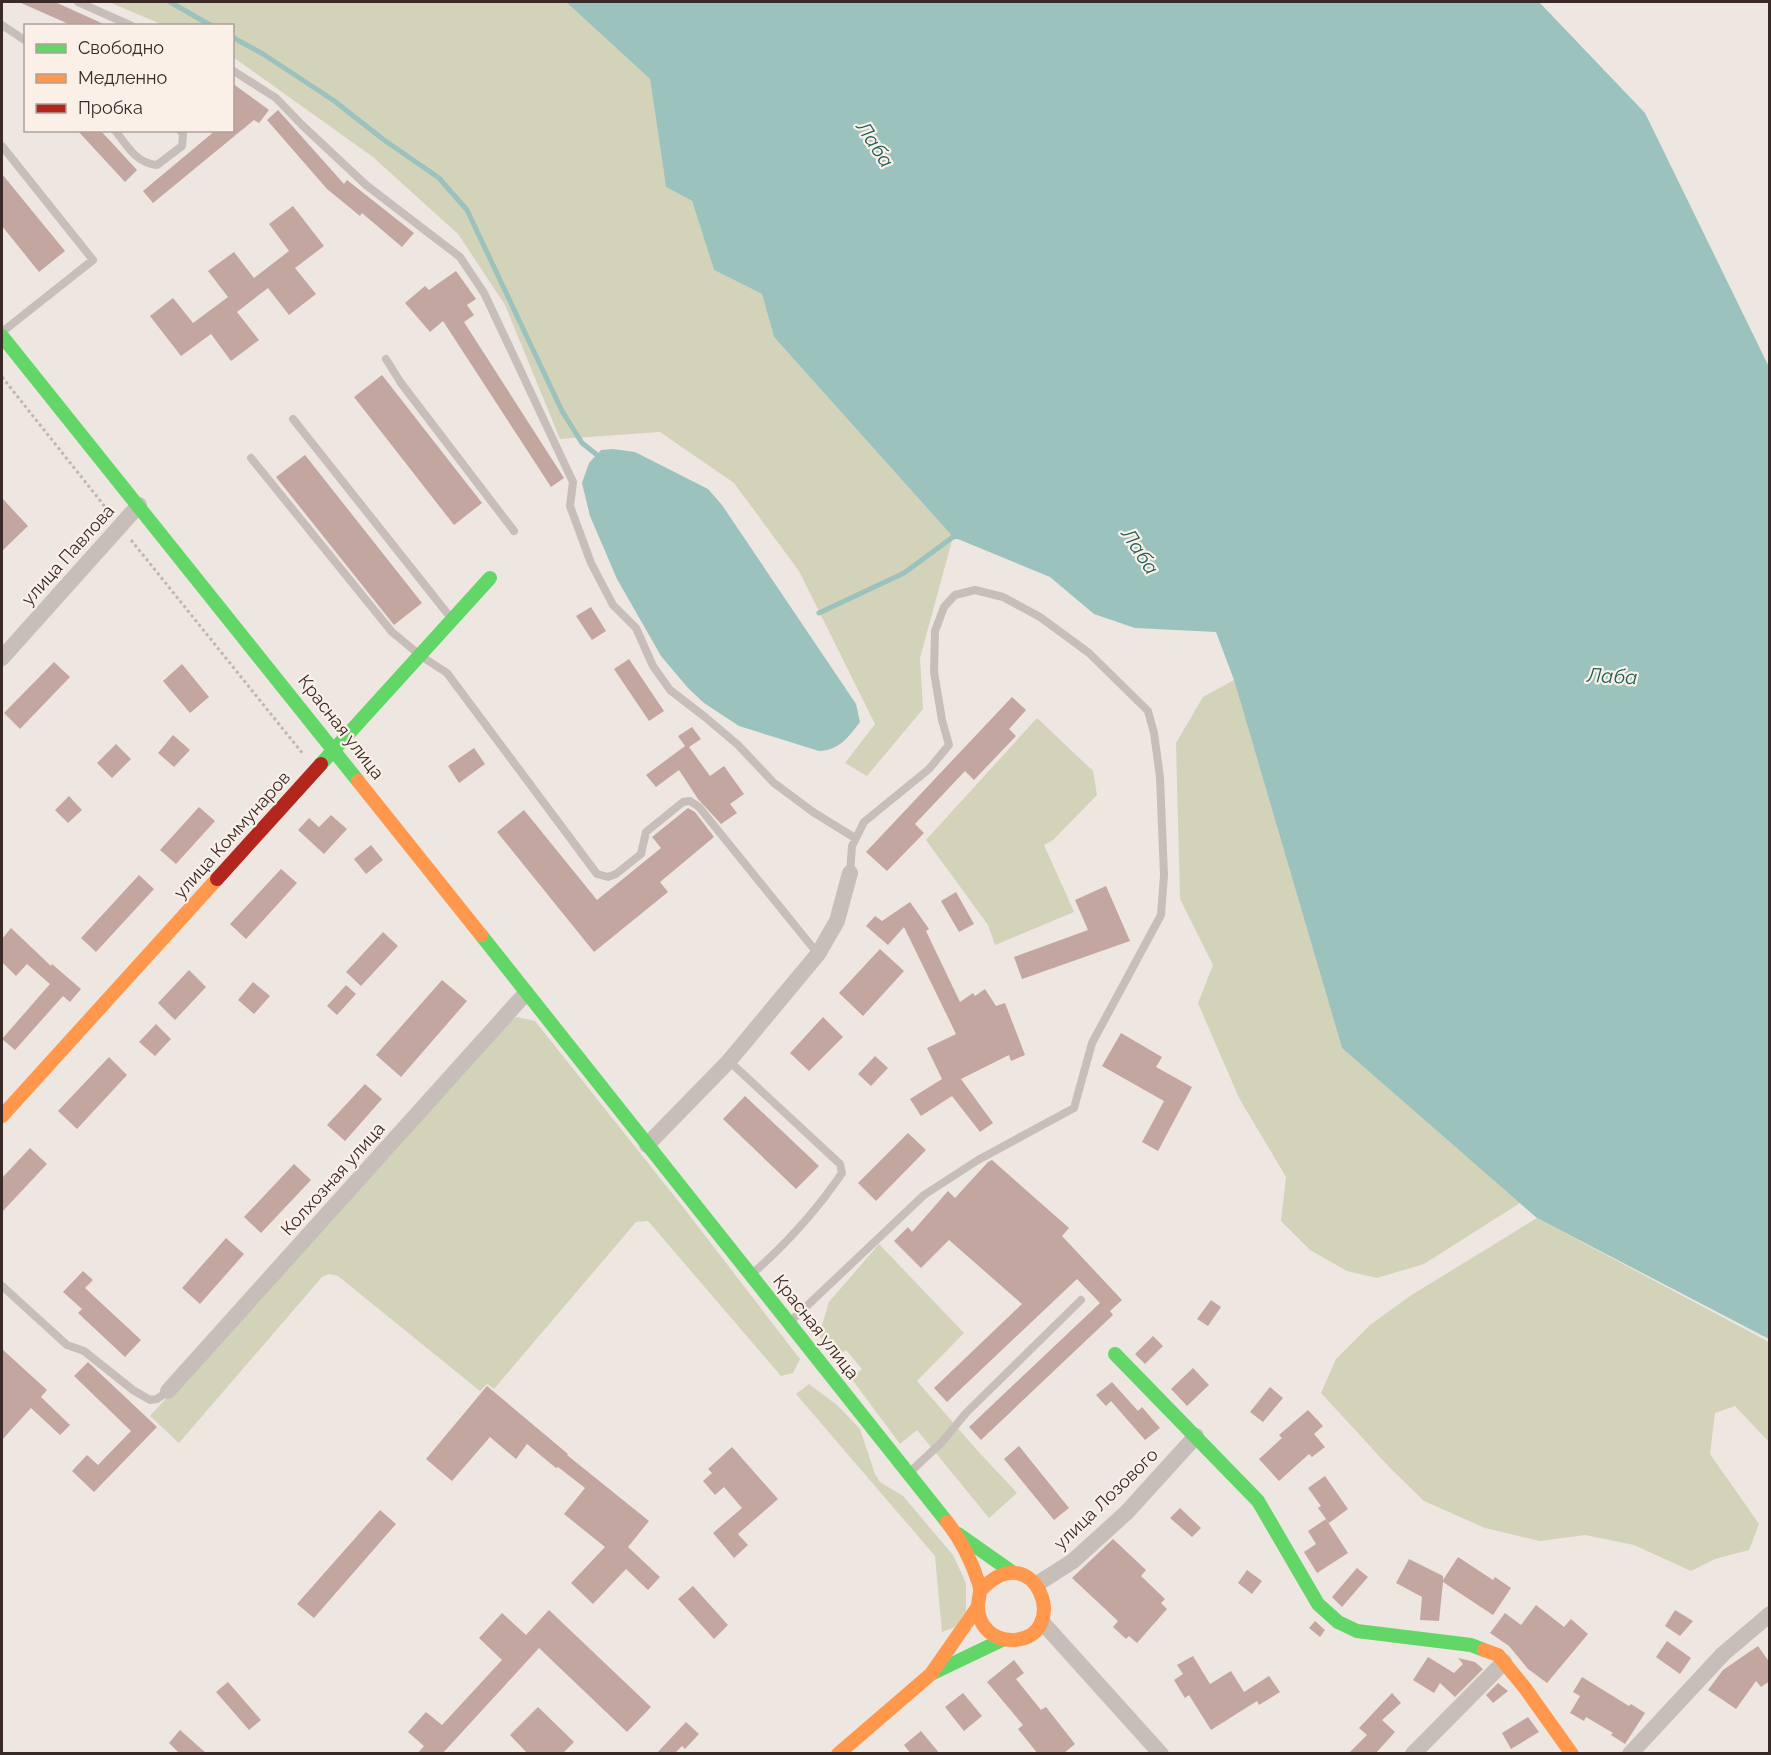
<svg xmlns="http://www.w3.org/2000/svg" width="1771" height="1755" font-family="Raleway,sans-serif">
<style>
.green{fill:#d3d3ba}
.water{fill:#9bc2bd}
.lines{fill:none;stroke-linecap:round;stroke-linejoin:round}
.stream{stroke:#9bc2bd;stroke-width:5}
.building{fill:#c4a6a1}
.path{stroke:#c0b6b2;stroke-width:3;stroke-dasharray:3 3;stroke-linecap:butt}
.lane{stroke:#c7beba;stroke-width:8}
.street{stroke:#c7beba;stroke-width:16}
.fast{stroke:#63d668;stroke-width:14}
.slow{stroke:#ff974d;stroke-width:14}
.jam{stroke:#b3261e;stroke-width:14}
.labels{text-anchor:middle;stroke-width:4.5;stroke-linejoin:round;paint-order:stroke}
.street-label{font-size:18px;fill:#392a28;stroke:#fbf0e8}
.water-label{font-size:20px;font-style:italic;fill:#195e58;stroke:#fbf0e8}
</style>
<rect width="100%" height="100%" fill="#eee6e1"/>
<path class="green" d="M109,2h457l84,77 16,108 26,14 22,69 48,24 12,43 179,200 -33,121 3,51 -56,67 -22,-13 30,-39 -76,-153 -65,-88 -74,-51 -100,7 -55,-134 -47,-71 -85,-77 -140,-100 -1,-31 -69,-1z
M1234,680l108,368 178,155 -96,61 -47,14 -30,-7 -37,-21 -29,-29 5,-44 -47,-79 -41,-95 15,-38 -33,-66 -4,-156 27,-46z
M1037,718l56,53 4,24 -44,45 -9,5 30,67 -79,33 -7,-20 -62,-85z
M517,1017l18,4 148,186 117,152 -7,14 -12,3 -133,-155 -12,1 -142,167 -7,-5 -7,7 -142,-115 -9,-2 -7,3 -143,166 -29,-27 359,-395z
M1537,1218l232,124v100l-34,-36 -20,7 -5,41 49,70 -10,26 -34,9 -24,12 -57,-26 -49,-10 -45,6 -55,-13 -61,-27 -33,-32 -70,-76 15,-34 34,-34 40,-29z
M879,1244l85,89 -47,48 59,68 41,44 -28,25 -72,-88 -17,14 -49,-66 11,-9 -16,-19 -12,9 -15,-24 10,-33z
M809,1384l28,21 23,24 15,45 5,8 23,14 50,59 13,28v28l-11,16 -13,5 -7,-76 -139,-162z"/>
<path class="water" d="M566,2h973l106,111 124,254v972l-232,-121 -195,-170 -108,-368 -18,-48 -81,-4 -41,-14 -44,-37 -97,-40 -179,-200 -12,-43 -48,-24 -22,-69 -26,-14 -16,-108z
M613,449l22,3 73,37 14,16 134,199 4,18c-11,15 -22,29 -41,29l-80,-25 -35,-23 -16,-15 -27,-32 -44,-77 -27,-63 -8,-33 7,-20 12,-13z"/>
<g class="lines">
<path class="stream" d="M170,2l42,24
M232,37l31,17 70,46 51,40 55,38 28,32 95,201 20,32 19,15
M819,613l85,-40 49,-36 6,-1"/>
</g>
<path class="building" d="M19,2h36l53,24h-35z
M232,83l37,27 -10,13 -5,-3 -101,83 -10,-12 73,-61h16z
M278,110l66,74 3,-4 67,53 -12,14 -40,-34 -2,3 -33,-27 -60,-69z
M77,130h23l37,40 -12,12z
M2,174l63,77 -26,21 -37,-46z
M293,206l31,40 -29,22 21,26 -27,21 -21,-27 -31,24 22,28 -28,21 -20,-27 -30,22 -31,-40 23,-18 20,25 35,-26 -20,-26 26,-19 20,26 35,-27 -20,-27z
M456,271l20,28 -9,6 7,10 -10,7 100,156 -13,9 -108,-166 -13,11 -25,-29 20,-17 4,4z
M382,375l100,128 -28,22 -100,-128z
M305,455l117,148 -28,22 -118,-148z
M2,498l26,28 -26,25z
M591,607l15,24 -14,9 -16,-24z
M629,659l35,52 -15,10 -35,-52z
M54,662l16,15 -50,52 -16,-16z
M182,664l27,33 -19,16 -27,-32z
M1012,697l14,13 -17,19 7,7 -42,44 -9,-9 -50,53 9,9 -37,38 -21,-19z
M692,727l9,12 -12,8 21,29 14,-10 20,28 -14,10 7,9 -16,11 -23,-25 -19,-29 -23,17 -10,-12 39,-29 -7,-10z
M173,735l17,15 -16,17 -16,-14z
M116,744l15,15 -19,19 -15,-15z
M474,748l11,16 -26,19 -11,-17z
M69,796l13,14 -14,13 -13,-13z
M199,807l16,14 -39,43 -16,-14z
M688,808l7,4 19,25 -54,45 8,10 -74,60 -97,-120 27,-22 73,90 64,-52 -9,-11z
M331,815l16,14 -23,25 -26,-24 11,-12 10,9z
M371,845l12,15 -17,14 -12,-15z
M281,869l16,14 -51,56 -16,-15z
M139,875l15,14 -58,63 -15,-14z
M1106,886l24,55 -108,38 -8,-22 74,-27 -13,-30z
M956,892l18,32 -15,8 -18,-31z
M910,902l19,27 -3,2 34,71 13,-9 2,3 10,-7 11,17 9,-3 20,52 -14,6 -2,-6 -48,24 32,44 -13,9 -28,-36 -31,20 -11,-17 32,-20 -15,-31 29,-14 -52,-107 -16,18 -22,-19 9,-10 7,5z
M11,928l40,38 1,-2 29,25 -11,13 -7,-6 -48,54 -13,-11 48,-55 -23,-20 -11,12 -14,-14v-23z
M383,932l15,14 -37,40 -15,-14z
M880,949l24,22 -41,45 -24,-23z
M189,970l17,17 -31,33 -17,-17z
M442,980l25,21 -66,76 -25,-22z
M253,982l17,14 -16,18 -16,-14z
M346,985l10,9 -19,21 -10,-9z
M823,1017l20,20 -34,34 -19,-18z
M156,1024l15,15 -16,17 -16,-14z
M1121,1033l41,24 -6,10 36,20 -34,64 -16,-9 22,-41 -62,-35z
M875,1056l13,12 -17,18 -13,-12z
M109,1057l18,18 -50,54 -19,-18z
M365,1084l17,15 -37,42 -18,-16z
M745,1096l74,70 -23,23 -73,-70z
M908,1133l18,17 -50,51 -18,-18z
M30,1148l17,16 -45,48v-34z
M992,1160l77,68 -7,8 60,64 -12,11 3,4 -132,125 -12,-13 131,-124 -23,-24 -130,123 -13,-14 88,-84 -73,-64 -28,28 -27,-27 14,-14 4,5 36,-41 7,7 33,-36z
M294,1164l17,16 -50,53 -17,-16z
M226,1238l18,16 -44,50 -18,-16z
M83,1271l10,9 -8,8 56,52 -16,17 -47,-44 4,-4 -19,-17z
M1211,1300l10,7 -13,19 -11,-7z
M1153,1336l10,10 -18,18 -10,-10z
M2,1349l45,41 -6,7 29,28 -10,10 -29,-27 -29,32z
M88,1362l69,65 -63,65 -22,-21 15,-16 11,10 33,-34 -57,-55z
M1193,1368l16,17 -22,21 -16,-17z
M1112,1382l26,29 4,-4 18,21 -15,12 -34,-39 -5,5 -10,-11z
M487,1386l81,68 -1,1 82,66 -21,26 32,30 -12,13 -22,-21 -33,35 -22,-21 34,-36 -41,-33 21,-26 -27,-21 -2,1 -29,-24 -11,15 -26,-22 -38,44 -26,-22z
M1270,1387l13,11 -20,24 -13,-10z
M1308,1410l15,16 -9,8 11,13 -13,10 -3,-3 -30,27 -20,-22 23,-21 -3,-3z
M1019,1446l50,62 -15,12 -50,-61z
M732,1447l46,52 -40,35 10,11 -14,13 -21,-25 29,-25 -18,-21 -9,8 -12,-14 9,-8 -4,-4z
M1325,1476l23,33 -19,14 -11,-15 3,-2 -13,-18z
M1180,1508l21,20 -9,9 -22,-19z
M380,1510l16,14 -82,94 -17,-14z
M1326,1519l22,34 -31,20 -13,-21 12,-8 -8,-13z
M1113,1539l33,31 -5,6 24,23 -4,4 6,6 -30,34 -8,-7 -3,3 -13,-12 5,-6 -46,-43z
M1458,1557l35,23 2,-3 16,11 -18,27 -50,-33 -4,39 -19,-1 2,-23 -26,-14 13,-24 34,17v4z
M1357,1568l11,9 -26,30 -10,-10z
M1247,1570l15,11 -10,13 -14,-11z
M693,1586l35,39 -14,14 -36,-40z
M1536,1605l28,22 7,-8 17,15 -41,49 -19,-14 -19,-23 -19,-13 15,-20 16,12z
M549,1610l102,97 -24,25 -88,-84 -97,106h-25l7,-8 -16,-14 18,-20 16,13 60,-65 -23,-22 23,-25 24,22z
M1675,1610l18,11 -13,15 -15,-10z
M1315,1621l10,9 -5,7 -11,-9z
M1667,1641l24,17 -11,16 -24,-17z
M1758,1646l12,17v18l-9,6 -5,-6 -20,28 -28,-19 15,-20z
M1193,1656l17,28 21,-13 13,21 25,-16 11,16 -21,13 -2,-4 -46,29 -22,-35 -4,3 -11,-18 9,-6 -6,-9z
M1428,1657l26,16 9,-9 -5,-6 17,4 8,7 -28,28 -15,-14 -6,10 -21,-13z
M1014,1660l10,13 -8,6 25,31 5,-3 29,37 -12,10h-25l-20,-25 5,-4 -36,-43z
M1582,1677l47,29 2,-2 14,9 -20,31 -14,-9 2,-2 -27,-16 -2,4 -14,-8 10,-17 -7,-4z
M228,1682l33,38 -12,10 -33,-38z
M1498,1683l10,8 -15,12 -7,-8z
M963,1693l19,23 -18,15 -19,-24z
M1392,1693l9,10 -19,17 13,12 -20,22h-27l19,-19 -8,-7z
M538,1707l36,35 -12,12h-34l-18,-19z
M1528,1717l11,15 -28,17 -9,-16z
M686,1722l13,12 -14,15 -3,-3 -8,8h-18z
M180,1730l27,24h-27l-11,-11z
M921,1731l19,23h-29l-7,-9z"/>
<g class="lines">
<path class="path" d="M2,377l108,136
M131,540l172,214"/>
<path class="lane" d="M78,2l54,24
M2,25l24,16
M232,70l44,28 26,27 64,60 94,72 24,36 89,189 -3,24 21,57 22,42 23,23 17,38 17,24 35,27 33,28 36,38 39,29 42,26
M115,130c12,16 21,33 42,35l25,-19 1,-12 -3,-4
M2,146l91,114 -91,72
M386,359l15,24 113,148
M293,419l158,199
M251,458l141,174 29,24 26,17 150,201 11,3 8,-3 25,-20 5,-22 37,-30 7,-1 9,6 119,147
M729,1061l111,103 2,9c-25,37 -57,72 -90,101
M2,1286l65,59 17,6 49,39 17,10 7,-1 11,-8
M791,1321l133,-126 54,-35 96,-52 18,-65 69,-128 3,-40 -4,-98 -6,-44 -6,-22 -59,-58 -49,-36 -37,-20 -28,-7 -20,5 -11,12 -9,24 -1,41 8,48 7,25 -20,24 -65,53 -12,24 -2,27
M910,1472l32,-30 24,-29 115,-113"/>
<path class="street" d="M2,658l137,-153
M647,1145l82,-84 89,-107 19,-33 13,-48
M168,1391l358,-398
M1037,1584l36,-23 54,-49 69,-76
M1042,1622l119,132
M1413,1754l91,-92
M1630,1754l93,-100 47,-40"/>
<path class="fast" d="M2,336l356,445
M321,764l169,-186
M481,935l466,587
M1115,1354l143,147 60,103 20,18 19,9 114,14 13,5
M958,1534l54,38
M933,1673l69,-33"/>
<path class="slow" d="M358,781l123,154
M2,1116l215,-237
M947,1522c14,18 25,40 32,62 3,8 -1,14 -1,22 0,21 16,35 36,34 59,-4 21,-107 -33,-50
M1484,1650l14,5 27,33 47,66
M838,1754l93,-80 46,-66"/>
<path class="jam" d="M217,879l104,-115"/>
</g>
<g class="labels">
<g class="street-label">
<text transform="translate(68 555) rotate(-48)" y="6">улица Павлова</text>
<text transform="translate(341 727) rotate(52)" y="6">Красная улица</text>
<text transform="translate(232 835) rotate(-48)" y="6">улица Коммунаров</text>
<text transform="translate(333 1179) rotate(-48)" y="6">Колхозная улица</text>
<text transform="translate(816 1327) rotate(52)" y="6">Красная улица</text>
<text transform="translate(1106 1499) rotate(-44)" y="6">улица Лозового</text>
</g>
<g class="water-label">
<text transform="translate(875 144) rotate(57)" y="7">Лаба</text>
<text transform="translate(1140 551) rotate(57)" y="7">Лаба</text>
<text transform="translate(1612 676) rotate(3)" y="7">Лаба</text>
</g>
</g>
<rect width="1771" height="1755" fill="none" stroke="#392a28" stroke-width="6"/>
<rect x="24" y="24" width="210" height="108" fill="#fbf0e8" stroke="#ada19b" stroke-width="1.5"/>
<rect x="36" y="44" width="30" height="9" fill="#63d668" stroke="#ada19b" stroke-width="1.5"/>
<text x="78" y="54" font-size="18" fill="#392a28">Свободно</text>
<rect x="36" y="74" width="30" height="9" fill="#ff974d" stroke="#ada19b" stroke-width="1.5"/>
<text x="78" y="84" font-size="18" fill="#392a28">Медленно</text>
<rect x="36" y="104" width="30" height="9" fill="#b3261e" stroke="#ada19b" stroke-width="1.5"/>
<text x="78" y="114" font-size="18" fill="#392a28">Пробка</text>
</svg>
